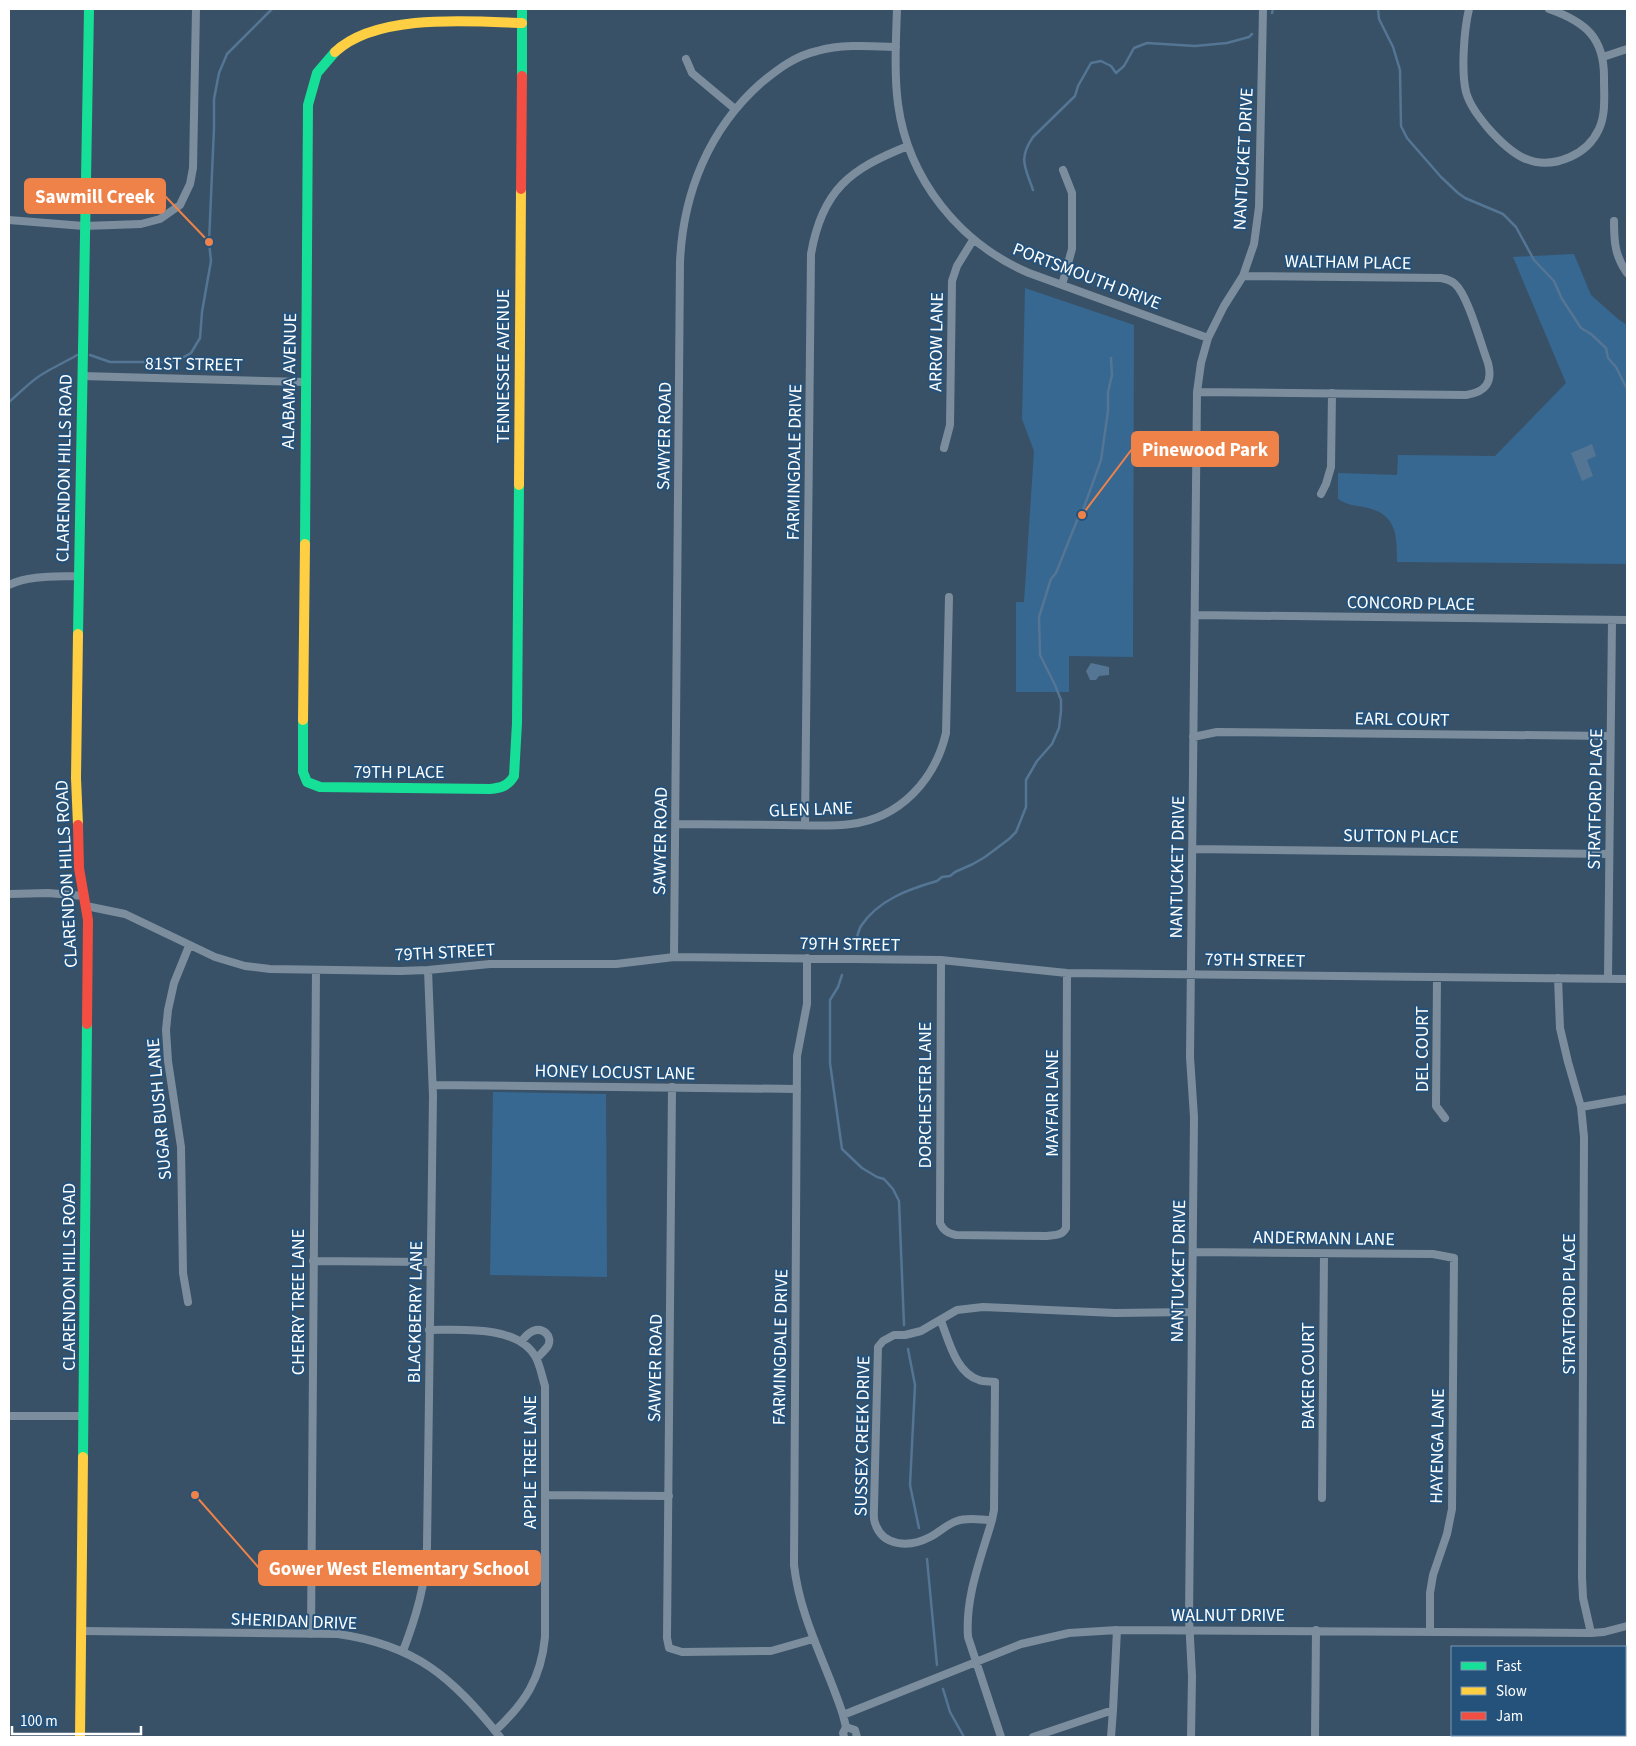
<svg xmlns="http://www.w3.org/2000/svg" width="1636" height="1746" font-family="'Source Sans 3',sans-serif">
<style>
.green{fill:#376892}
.water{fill:#547593}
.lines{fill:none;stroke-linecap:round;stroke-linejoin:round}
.stream{stroke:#547593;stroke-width:2.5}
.street{stroke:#7c8e9e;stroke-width:8}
.fast{stroke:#16e098;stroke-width:10}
.slow{stroke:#ffcf43;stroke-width:10}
.jam{stroke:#f24e42;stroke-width:10}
.labels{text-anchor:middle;stroke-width:4;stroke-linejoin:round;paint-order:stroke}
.street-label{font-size:18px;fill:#fff;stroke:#24527b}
.leader{fill:none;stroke:#ee8249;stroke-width:2}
.callout-dot{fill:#ee8249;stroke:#24527b;stroke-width:2}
.callout{fill:#ee8249;stroke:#ee8249;stroke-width:2}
.callout-label{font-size:19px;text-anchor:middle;font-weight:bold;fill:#fff}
</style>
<rect width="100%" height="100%" fill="#385167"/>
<path class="green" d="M1574,254l17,41 27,24 9,6v239l-230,-2c0,-26 0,-47 -29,-54 -13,-3 -19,-2 -30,-9v-26l59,2 1,-20 97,1 71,-73 -53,-126z
M1025,288l109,37 -1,332 -64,-1v36h-53v-90h8l10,-151 -12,-32z
M493,1092l113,2 1,183 -117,-2z"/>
<path class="water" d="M1592,444l4,12 -9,4 6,16 -11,5 -11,-28z
M1091,663l18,4v8l-10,1 -3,4h-6l-4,-9z"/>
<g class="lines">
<path class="stream" d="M1378,9l1,10 14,28 7,23 1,56 6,12 34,39 17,16 7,5 38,16 13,13 18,33 20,21 8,18 19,29 10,6 15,14 2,10 8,9 11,22
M1272,13l1,-4
M1033,190c-8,-23 -15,-31 0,-53l42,-41 3,-10 13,-23 10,-2 10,5 5,7 8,-7 10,-18 13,-5 48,3 32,-3 22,-6 3,-3
M90,355l20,7h58l12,-3 11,-6 9,-15 2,-26 9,-51 -2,-19 5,-114v-29l5,-26 8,-19 45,-45
M9,402c12,-10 23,-23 37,-30 10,-6 21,-11 31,-17
M855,944c2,-6 3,-13 6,-18 17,-26 48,-37 76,-45l5,-4 8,-1 5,-4 18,-8 12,-7 24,-18 7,-7 10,-25v-27l11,-19 15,-17 7,-16 2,-17v-11l-6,-15 -15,-30 -1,-38 12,-38 5,-6 24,-60 3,-3 18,-50 7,-49v-19l4,-17 -1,-17
M842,975l-4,12 -8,13v63l12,86 20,19 15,9 7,2 9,10 6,12 5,124
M908,1349l7,36 -5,100 9,43
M927,1559l10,106
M943,1689l7,23 14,25"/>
<path class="street" d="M897,9c-1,31 -3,64 1,95 10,75 61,139 131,169l179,65
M1469,9c-5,21 -8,62 -3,83 4,14 13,25 22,36 23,26 46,45 82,29 14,-6 23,-15 29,-28 7,-15 5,-34 5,-49 1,-42 -18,-58 -55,-71
M1603,57l24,-8
M686,59l6,14 43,36
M9,220l75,6 57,-2 19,-5 20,-14 10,-21 3,-16 3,-159
M1614,221c0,21 1,35 13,52
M1062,285l10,-36v-56l-9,-23
M82,376l223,6
M1197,392l269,3c20,-3 27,-13 22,-32 -7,-18 -20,-68 -33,-79 -4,-4 -9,-5 -14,-6l-198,-2
M944,448l6,-23 2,-144 5,-15 16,-26
M1321,494l5,-10 5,-17 1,-74
M9,585c21,-10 47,-8 70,-9
M1195,615l432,5
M1193,737l24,-5 393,4
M675,824c36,0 71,1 107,1 22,0 46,2 69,-1 49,-6 84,-44 95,-91l3,-136
M805,825l6,-571c11,-64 39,-85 97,-108
M1192,849l417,5
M9,894l39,-1 36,3
M86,906l39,8 90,43 30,9 25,3 130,2 28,-1 62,-6h126l58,-7 267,3 126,13 560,6
M674,957l6,-695c3,-69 29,-133 81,-179 17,-14 34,-27 56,-32 25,-7 53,-5 79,-4
M807,958v46l-10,52 -3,509c6,54 33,100 49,150l3,12 -3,6 1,4
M941,960l-1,263c3,7 7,10 16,12l91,1c7,-1 15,0 19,-8l1,-255
M1437,977l-1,129 9,12
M1558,978l2,50 8,34 13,45 3,30 -2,440 1,21 8,35
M1608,978l4,-358
M433,1085l364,4
M672,1087l-5,551 2,10 13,4 89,-1 42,-12
M1581,1107l46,-8
M1193,1252l240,2 21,4 -2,251 -5,25 -14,41 -3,18v38
M313,1261l117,1
M188,1302l-5,-29 -2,-126 -13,-86 -2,-31 2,-20 6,-27 15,-37
M941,1321c8,20 15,52 38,59 5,2 11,1 16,2l-1,128 -2,10
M429,1330c32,0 88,-5 106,26 5,8 7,21 10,30v251c-4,42 -20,66 -50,94
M521,1342c3,-4 7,-9 12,-11 10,-4 20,5 15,15 -3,4 -8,9 -11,12
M9,1416h75
M545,1495l124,1
M1322,1498l2,-244
M82,1631l256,3c78,11 115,44 162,103
M311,1634l5,-664
M403,1651c13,-34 23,-67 24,-104l6,-451 -5,-126
M1113,1710l4,-80
M843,1715l178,-71 48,-11 48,-3 474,3 13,-1 23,-6
M846,1727l9,3 2,7
M1001,1737l-33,-100c-3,-40 13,-79 24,-117 -11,0 -25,-3 -35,1 -10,3 -17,11 -27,16 -19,10 -47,11 -55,-14 -2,-5 -1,-11 -1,-16l4,-160 5,-6 11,-6h11l16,-4 36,-21 26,-3 132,6 77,-1
M1033,1737l80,-27 -2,27
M1191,1737l1,-61 -3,-57 5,-502 -4,-60 7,-665 4,-29 7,-25 16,-32 19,-30 11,-32 5,-37 4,-198
M1315,1737l1,-107"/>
<path class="fast" d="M522,76v-67
M305,544l3,-439 9,-32 18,-21
M78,634l11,-625
M303,720v52l4,10 13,5 170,2c11,-1 18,-3 24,-13l3,-53 2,-238
M83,1457l4,-433"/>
<path class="slow" d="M335,52c41,-39 134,-31 187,-29
M519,485l2,-296
M303,720l2,-176
M78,825l-2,-47 2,-144
M80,1737l3,-280"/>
<path class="jam" d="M521,189l1,-113
M78,825l1,43 9,52 -1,104"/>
</g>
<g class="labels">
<g class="street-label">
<text transform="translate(1243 159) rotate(-87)" y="6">NANTUCKET DRIVE</text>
<text transform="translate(1348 262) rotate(1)" y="6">WALTHAM PLACE</text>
<text transform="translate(1087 276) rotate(21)" y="6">PORTSMOUTH DRIVE</text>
<text transform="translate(936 342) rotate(-89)" y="6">ARROW LANE</text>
<text transform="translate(194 364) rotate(1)" y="6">81ST STREET</text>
<text transform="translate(503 366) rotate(-90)" y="6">TENNESSEE AVENUE</text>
<text transform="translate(289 381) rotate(-89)" y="6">ALABAMA AVENUE</text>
<text transform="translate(664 436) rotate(-89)" y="6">SAWYER ROAD</text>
<text transform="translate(794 462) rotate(-89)" y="6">FARMINGDALE DRIVE</text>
<text transform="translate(64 468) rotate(-89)" y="6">CLARENDON HILLS ROAD</text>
<text transform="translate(1411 603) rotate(1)" y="6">CONCORD PLACE</text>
<text transform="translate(1402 719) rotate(1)" y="6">EARL COURT</text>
<text x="399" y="778">79TH PLACE</text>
<text transform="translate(1595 799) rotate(-89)" y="6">STRATFORD PLACE</text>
<text transform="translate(811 809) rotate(-2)" y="6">GLEN LANE</text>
<text transform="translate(1401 836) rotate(1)" y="6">SUTTON PLACE</text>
<text transform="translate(660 841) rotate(-89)" y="6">SAWYER ROAD</text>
<text transform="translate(1177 867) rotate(-89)" y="6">NANTUCKET DRIVE</text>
<text transform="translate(66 874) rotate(-93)" y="6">CLARENDON HILLS ROAD</text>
<text transform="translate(850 944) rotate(1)" y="6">79TH STREET</text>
<text transform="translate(445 952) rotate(-3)" y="6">79TH STREET</text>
<text transform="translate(1255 960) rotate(1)" y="6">79TH STREET</text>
<text transform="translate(1422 1049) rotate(-90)" y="6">DEL COURT</text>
<text transform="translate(615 1072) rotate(1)" y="6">HONEY LOCUST LANE</text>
<text transform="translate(925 1095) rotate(-90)" y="6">DORCHESTER LANE</text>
<text transform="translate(1052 1103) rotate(-90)" y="6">MAYFAIR LANE</text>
<text transform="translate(159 1109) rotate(-95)" y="6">SUGAR BUSH LANE</text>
<text transform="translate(1324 1238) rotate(1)" y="6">ANDERMANN LANE</text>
<text transform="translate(1178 1271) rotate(-89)" y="6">NANTUCKET DRIVE</text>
<text transform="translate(69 1277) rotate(-90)" y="6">CLARENDON HILLS ROAD</text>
<text transform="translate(298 1302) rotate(-90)" y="6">CHERRY TREE LANE</text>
<text transform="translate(1569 1304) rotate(-90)" y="6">STRATFORD PLACE</text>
<text transform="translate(415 1312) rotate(-89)" y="6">BLACKBERRY LANE</text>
<text transform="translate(780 1347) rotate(-89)" y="6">FARMINGDALE DRIVE</text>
<text transform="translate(655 1368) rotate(-89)" y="6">SAWYER ROAD</text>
<text transform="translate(1308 1376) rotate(-90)" y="6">BAKER COURT</text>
<text transform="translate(862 1436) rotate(-89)" y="6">SUSSEX CREEK DRIVE</text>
<text transform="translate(1437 1446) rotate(-89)" y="6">HAYENGA LANE</text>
<text transform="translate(530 1462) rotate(-90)" y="6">APPLE TREE LANE</text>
<text x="1228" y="1621">WALNUT DRIVE</text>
<text transform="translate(294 1621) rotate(2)" y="6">SHERIDAN DRIVE</text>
</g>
</g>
<path class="leader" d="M209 242L165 196M1082 515L1132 449M195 1495L259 1568"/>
<g class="callout-dot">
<circle cx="209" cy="242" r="5"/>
<circle cx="1082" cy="515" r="5"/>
<circle cx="195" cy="1495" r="5"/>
</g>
<g class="callout">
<rect x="25" y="179" width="140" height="34" rx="5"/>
<rect x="1132" y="432" width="146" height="34" rx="5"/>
<rect x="259" y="1551" width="281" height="34" rx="5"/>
</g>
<g class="callout-label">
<text x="95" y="203">Sawmill Creek</text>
<text x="1205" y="456">Pinewood Park</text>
<text x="399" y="1575">Gower West Elementary School</text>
</g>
<rect width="1636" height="1746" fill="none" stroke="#ffffff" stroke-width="20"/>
<rect x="1451" y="1646" width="175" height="90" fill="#24527b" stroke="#7c97b0"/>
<rect x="1461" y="1662" width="25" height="8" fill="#16e098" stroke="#7c97b0"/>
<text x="1496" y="1671" font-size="15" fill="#ffffff">Fast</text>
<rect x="1461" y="1687" width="25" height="8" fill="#ffcf43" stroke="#7c97b0"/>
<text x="1496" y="1696" font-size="15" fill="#ffffff">Slow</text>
<rect x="1461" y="1712" width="25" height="8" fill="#f24e42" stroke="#7c97b0"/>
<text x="1496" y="1721" font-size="15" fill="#ffffff">Jam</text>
<path d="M12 1726v8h129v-8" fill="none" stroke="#ffffff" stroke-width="2.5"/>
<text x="20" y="1726" font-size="15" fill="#ffffff" stroke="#24527b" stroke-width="4" paint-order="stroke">100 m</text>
</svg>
